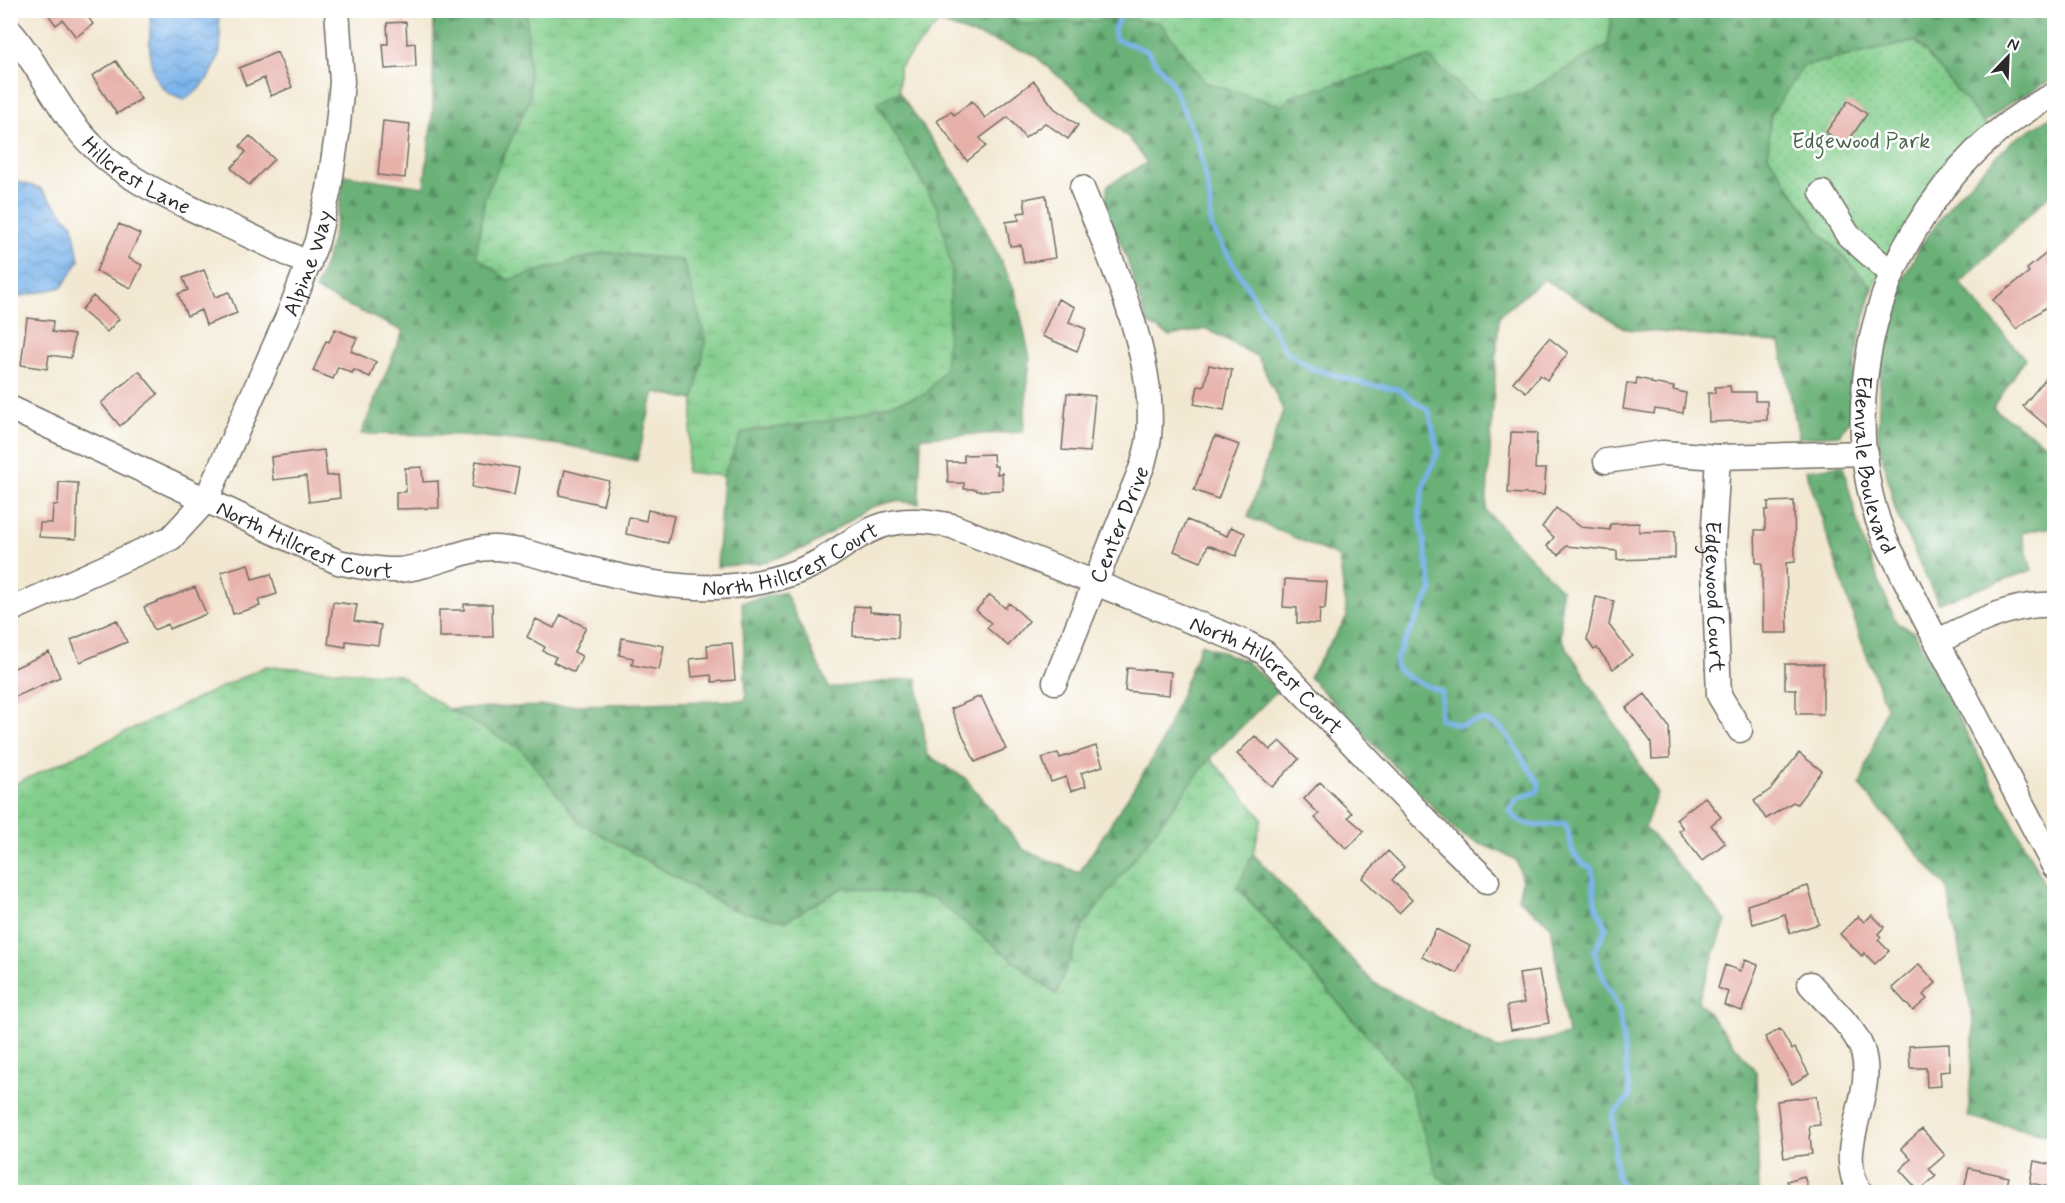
<svg xmlns="http://www.w3.org/2000/svg" width="2065" height="1203" font-family="Mynerve,sans-serif">
<style>
.grass{fill:url(#grass-dots);stroke:#577c5c;stroke-width:1.5}
.forest{fill:url(#forest-firs);stroke:#4a6e52;stroke-width:1.5}
.wetland{fill:url(#wetland-marsh);stroke:#577c5c;stroke-width:1.5}
.water{fill:url(#water-waves);stroke:#53708b;stroke-width:1.5}
.lines{fill:none;stroke-linecap:round;stroke-linejoin:round}
.stream{stroke:#7bb4eb;stroke-width:5}
.building{fill:#e7b1aa}
.minor-casing{stroke:#716d65;stroke-width:27}
.minor{stroke:#fff;stroke-width:24}
.labels{text-anchor:middle;stroke-width:5;stroke-linejoin:round;paint-order:stroke}
.park-label{font-size:22px;fill:#4a644d;stroke:#fff}
.street-label{font-size:22px;fill:#2b2b2b;stroke:#fff}
</style>
<defs>
<pattern id="grass-dots" width="8" height="8" patternUnits="userSpaceOnUse" patternTransform="scale(1.5)"><rect width="8" height="8" fill="#83ce8c"/><path d="M2 2h.1M6 6h.1" fill="none" stroke="#71b179" stroke-width="1.8" stroke-linecap="round"/></pattern>
<pattern id="forest-firs" width="22" height="20" patternUnits="userSpaceOnUse" patternTransform="scale(1.5)"><rect width="22" height="20" fill="#6ab178"/><path d="M5 1l3.5 6h-7zM16 11l3.5 6h-7z" fill="#579063"/></pattern>
<pattern id="wetland-marsh" width="20" height="14" patternUnits="userSpaceOnUse" patternTransform="scale(1.5)"><rect width="20" height="14" fill="#83ce8c"/><path d="M1 5h8M5 5V1M11 12h8M15 12V8" fill="none" stroke="#71b179"/></pattern>
<pattern id="water-waves" width="16" height="10" patternUnits="userSpaceOnUse" patternTransform="scale(1.5)"><rect width="16" height="10" fill="#7bb4eb"/><path d="M0 5q4-4 8 0t8 0" fill="none" stroke="#6593bf"/></pattern>
</defs>
<rect width="100%" height="100%" fill="#fff"/>
<filter id="ink" filterUnits="userSpaceOnUse"><feTurbulence type="fractalNoise" baseFrequency=".0167" numOctaves="2"/><feDisplacementMap in="SourceGraphic" scale="12" xChannelSelector="R" yChannelSelector="G"/><feConvolveMatrix kernelMatrix="1 2 1 2 8 2 1 2 1" color-interpolation-filters="sRGB"/></filter>
<filter id="wash" filterUnits="userSpaceOnUse"><feTurbulence type="fractalNoise" baseFrequency=".008" numOctaves="4" result="noise"/><feDisplacementMap in="SourceGraphic" scale="24" xChannelSelector="R" yChannelSelector="G"/><feGaussianBlur stdDeviation="1.35" result="paint"/><feColorMatrix in="noise" values="0 0 0 0 0 0 0 0 0 0 0 0 0 0 0 0 0 1.4 0 .05"/><feComposite in="paint" operator="in"/></filter>
<g filter="url(#wash)">
<rect width="100%" height="100%" fill="#f2e8d1"/>
<path class="grass" d="M1917,41l73,89 -95,112 -22,46 -55,-58 -50,-75 2,-39 32,-50z"/>
<path class="forest" d="M942,10l42,1 42,13 102,-5 32,3 45,60 78,24 8,-10 138,-39 48,44 131,-56 4,-34h442v68l-46,25 -24,19 -68,-82 -113,25 -33,50 -2,39 50,75 55,58 -13,46 -7,46 -3,40 -11,15 -40,3 -19,-95 -154,-14 -82,-50 -45,37 -13,195 75,78v49l96,154 -12,35 81,94 -28,80 58,70 3,121h-292l-29,-14 -30,-95 -171,-197 16,-32 121,129 124,66 70,-14 -17,-109 -33,-28 4,-17 -5,-20c-20,-13 -42,-16 -60,-29l-148,-155 38,-60 -8,-60 -91,-40 35,-107 -25,-53 -51,-28 -37,7 -23,-13 -21,-67 -21,-49 3,-22 39,-22 -17,-24 -97,-85 -94,-31z
M434,11h93l3,88 -45,98 23,83 96,-28 79,8 23,80 -12,60 -40,-8 -17,69 -67,-15 -106,-11 -103,-1 42,-103 -88,-41c16,-40 24,-72 29,-115l80,12 9,-79z
M899,92l70,102 46,97 15,67 -7,74 -102,5 -2,67 -24,-3 -27,7 -58,38 -44,16 -49,5 6,-91 19,-44 92,-12 92,-26 19,-25 -7,-160 -62,-108z
M2054,115v75l-94,93 65,76 -32,49 61,42v77l-33,5 11,38 -94,33 -42,-91 -18,-73 2,-73 11,-64 30,-57 38,-51 53,-53z
M1843,465l20,78 33,79 19,11 139,270v233l-86,-19 6,-92 -27,-137 -87,-102 26,-79 -25,-67 -55,-170z
M785,592l44,96 88,-10 10,77 38,23 59,72 55,23 80,-124 42,-105 44,17 33,29 -68,68 -126,167 -28,69 -123,-96 -89,-11 -58,34 -53,-11 -153,-87 -59,-74 -73,-40 298,-9 -4,-98z"/>
<path class="wetland" d="M527,11h415l-3,12 -40,44v25l-23,10 62,107 14,62 -7,98 -19,25 -92,26 -92,12 -19,44 -37,-4 8,-72 12,-60 -23,-80 -79,-8 -96,28 -32,-24 9,-59 45,-98z
M984,11l628,-1v1l-4,34 -86,49 -44,7 -50,-44 -137,39 -8,10 -78,-24 -45,-60 -32,-3 -102,5z
M266,666l133,9 49,34 73,40 59,74 153,87 53,11 58,-34 89,11 123,96 28,-69 126,-167 52,60 -9,36 -16,33 171,196 30,94 29,15h-1456v-406z"/>
<path class="water" d="M150,11h68c0,12 4,26 2,39 -4,21 -18,40 -36,50 -44,-14 -32,-55 -34,-89z
M10,180l30,8 33,37 6,36 -17,26 -45,10h-6z"/>
<g class="lines">
<path class="stream" d="M1123,10l-9,19 1,10 31,11 24,30 28,63 12,56 1,28 75,124 25,17 53,16 34,5 31,22 9,41 -13,30 -6,30 13,78 -35,66 -1,12 13,10 33,14 -2,27 19,6 25,-5 20,10 35,54 -1,7c-14,8 -22,2 -28,21 16,19 32,13 55,11 11,25 -1,30 27,46l3,34 11,25 -12,24 11,30 14,27 11,88 -17,17 3,61 10,17"/>
</g>
<g id="blocks">
<path class="building" d="M45,10h38l10,14 -17,13 -13,-17 -7,5z
M406,22l1,22 8,-1 1,24 -31,2 -2,-25h5l-1,-21z
M277,52l15,35 -21,9 -7,-18 -18,8 -7,-18z
M116,61l25,38 -24,15 -25,-38z
M1034,81l20,27 24,17 -10,14 -23,-16 -20,15 -17,-21 -28,21 6,8 -19,15 -30,-40 14,-10 3,4 18,-14 13,17z
M1848,101l19,13 -22,32 -19,-14z
M383,121l27,3 -5,54 -27,-3z
M250,136l24,23 -25,26 -18,-17 15,-16 -6,-6z
M1046,195l9,63 -31,5 -3,-18 -11,1 -4,-24 13,-2 -1,-7 8,-1 -2,-13z
M119,224l21,10 -12,24 14,7 -11,23 -35,-17z
M2054,247v54l-38,28 -23,-29 36,-28 -2,-3z
M204,270l11,27 14,-5 8,21 -31,12 -5,-15 -14,6 -9,-22 10,-4 -5,-12z
M93,296l26,23 -12,13 -26,-22z
M1058,299l17,8 -6,15 17,7 -9,22 -35,-15z
M27,318l26,3 -1,11 22,3 -3,23 -22,-3 -2,14 -26,-4z
M335,329l22,9 -6,13 25,11 -6,15 -16,-7 -2,3 -14,-6 -5,12 -20,-8 13,-30 3,1z
M1549,338l19,15 -21,27 -7,-5 -14,17 -13,-10z
M1209,365l23,5 -8,40 -30,-6 4,-18 6,1z
M2055,367v66l-32,-27z
M139,371l19,23 -38,32 -19,-23z
M1637,378l14,3v2l23,4 -1,3 13,3 -3,20 -28,-4 -1,5 -31,-5 4,-26 9,2z
M1730,386l1,6h24v9h12v19l-58,2 -1,-29h7v-6z
M1067,393l28,3 -5,56 -28,-2z
M1511,432l26,1 -2,36h11l-2,26 -36,-2z
M1215,436l24,9 -21,54 -24,-9z
M324,450l3,26 11,-1 2,23 -31,4 -3,-26 -33,4 -2,-23z
M993,454l1,12h3v8l5,-1 1,17 -26,1 -1,-2h-12v-6h-16l-1,-21h17v-7z
M476,461l43,7 -5,27 -42,-8z
M422,467l1,15 15,-1 1,27 -43,1v-17h10l-1,-24z
M565,470l44,11 -6,24 -44,-10z
M59,482l19,1 -2,56 -37,-2 1,-14h12l1,-18h5z
M1794,501l1,61 -9,1 2,70h-25l-1,-70h-6l-1,-33h10v-20h3v-8z
M1556,508l25,19 29,3v-6l29,-1v9l36,-1v27l-58,2v-9l-51,-5 -7,9 -12,-9 7,-9 -12,-10z
M648,510l26,6 -6,27 -42,-9 3,-17 17,4z
M1187,520l40,16 4,-9 14,6 -9,23 -28,-11 -7,17 -27,-11z
M248,564l4,15 19,-5 6,20 -19,6 2,6 -27,8 -12,-42z
M1285,579l42,3 -2,27h-5l-1,15 -22,-1v-15l-14,-1z
M195,587l11,27 -37,15 -1,-5 -14,6 -10,-23z
M990,595l15,13 4,-5 20,18 -21,25 -21,-18 4,-5 -15,-13z
M1596,597l18,4 -5,24 23,30 -19,14 -16,-21 -3,2 -7,-10z
M333,602l24,3 -3,16 27,4 -3,20 -32,-4v6l-18,-3z
M464,604h28l1,33h-54v-27h25z
M854,606l16,1v5l29,2 -1,24 -45,-2z
M561,615l25,12 -12,25 8,4 -8,16 -21,-10 3,-5 -13,-6 2,-4 -18,-10 9,-18 18,9z
M117,620l10,22 -47,20 -9,-22z
M622,638l42,8 -5,24 -27,-5 1,-7 -14,-3z
M732,643l3,37 -23,2 -1,-7 -19,2 -2,-18 18,-2 -1,-12z
M49,652l11,25 -50,22v-29z
M1785,664h38v50h-27v-25h-11z
M1127,668l44,4 -2,23 -44,-4z
M1645,694l24,33 1,31 -18,1 -1,-17 -25,-34z
M981,696l25,53 -31,13 -24,-53z
M1255,736l15,14 10,-9 19,18 -27,28 -35,-33z
M1096,746l7,20 -22,7 5,13 -15,5 -5,-14 -15,5 -9,-24 16,-5 2,5z
M1799,753l23,18 -25,33 -4,-2 -27,17 -12,-18 17,-12z
M1320,782l32,31 -4,4 16,14 -17,18 -32,-31 4,-4 -15,-15z
M1705,797l16,20 -10,8 14,18 -23,18 -23,-30 4,-3 -7,-9z
M1388,851l16,16 -12,13 20,20 -13,13 -37,-35z
M1808,886l11,38 -29,9 -5,-19 -32,10 -6,-19z
M1872,915l12,12 -6,7 3,3 -3,3 11,11 -14,13 -11,-11 -2,3 -22,-22 18,-18 6,6z
M1436,929l34,17 -13,27 -35,-16z
M1745,960l13,5 -16,46 -18,-6 4,-13 -10,-4 7,-23 16,6z
M1919,964l17,19 -13,12 4,4 -14,12 -21,-23z
M1539,971l10,52 -38,7 -4,-24 17,-3 -5,-29z
M1780,1029l12,21 3,-2 14,26 -17,10 -27,-47z
M1949,1044l1,27 -10,1 1,14 -14,1 -1,-19h-16l-1,-22z
M1816,1096l4,29 -11,1 3,28 -28,4 -7,-57z
M1922,1129l23,26 -16,14 7,7 -17,15 -19,-21 11,-11 -10,-11z
M2034,1161l21,4v23l-25,-5z
M1969,1168l40,9 -4,15h-42z
M1804,1176l5,16h-18l-4,-11z"/>
</g>
</g>
<g filter="url(#ink)">
<use href="#blocks" fill-opacity="0" stroke="#716d65" stroke-width="1.5"/>
<g class="lines">
<g class="minor-casing">
<g id="minor">
<path id="s1" d="M10,31c32,37 50,85 86,118 31,31 70,47 109,66 35,16 69,32 104,49"/>
<path id="s2" d="M2054,95c-59,29 -104,77 -138,133 -54,87 -71,212 -32,309 6,13 14,27 20,40 16,33 33,65 50,97 33,64 67,128 100,192"/>
<path d="M1822,193l26,42 44,39"/>
<path id="s3" d="M10,408l328,154c20,4 40,9 60,8 27,-2 51,-14 77,-20 15,-4 31,-1 46,1 79,20 157,48 239,31 19,-4 43,-11 60,-21 21,-12 41,-29 64,-36 22,-7 45,-4 68,1l294,117 19,10 182,189 40,39"/>
<path id="s4" d="M1718,457l-5,87 6,151 21,35"/>
<path d="M1606,461l56,-8 56,4 148,-4"/>
<path id="s5" d="M10,610l161,-72 35,-38 83,-186 28,-73 12,-52 8,-54 5,-53 -5,-72"/>
<path d="M1937,642c34,-18 78,-40 117,-37"/>
<path id="s6" d="M1055,682l88,-218c2,-9 5,-18 6,-27 8,-76 -38,-178 -67,-249"/>
<path d="M1810,984c16,18 44,43 52,65 16,47 -30,98 -2,143"/>
</g>
</g>
<use href="#minor" class="minor"/>
</g>
</g>
<g class="labels">
<g class="park-label">
<text x="1861" y="148">Edgewood Park</text>
</g>
<g class="street-label">
<text dy="8" stroke="none"><textPath href="#s1" startOffset="195">Hillcrest Lane</textPath></text>
<text dy="8" stroke="none"><textPath href="#s5" startOffset="486">Alpine Way</textPath></text>
<text dy="8" stroke="none"><textPath href="#s2" startOffset="442">Edenvale Boulevard</textPath></text>
<text dy="8" stroke="none"><textPath href="#s6" startOffset="170">Center Drive</textPath></text>
<text dy="8" stroke="none"><textPath href="#s3" startOffset="324">North Hillcrest Court</textPath></text>
<text dy="8" stroke="none"><textPath href="#s3" startOffset="828">North Hillcrest Court</textPath></text>
<text dy="8" stroke="none"><textPath href="#s4" startOffset="140">Edgewood Court</textPath></text>
<text dy="8" stroke="none"><textPath href="#s3" startOffset="1350">North Hillcrest Court</textPath></text>
</g>
</g>
<rect width="2065" height="1203" fill="none" stroke="#fff" stroke-width="36"/>
<g transform="translate(2008 57) rotate(23)" stroke="#ffffff" stroke-width="4.5" paint-order="stroke">
<path d="M0-4.5L10 22L0 15L-10 22Z" fill="#2b2b2b"/>
<text y="-9" font-size="16" font-weight="bold" text-anchor="middle" fill="#2b2b2b">N</text>
</g>
</svg>
